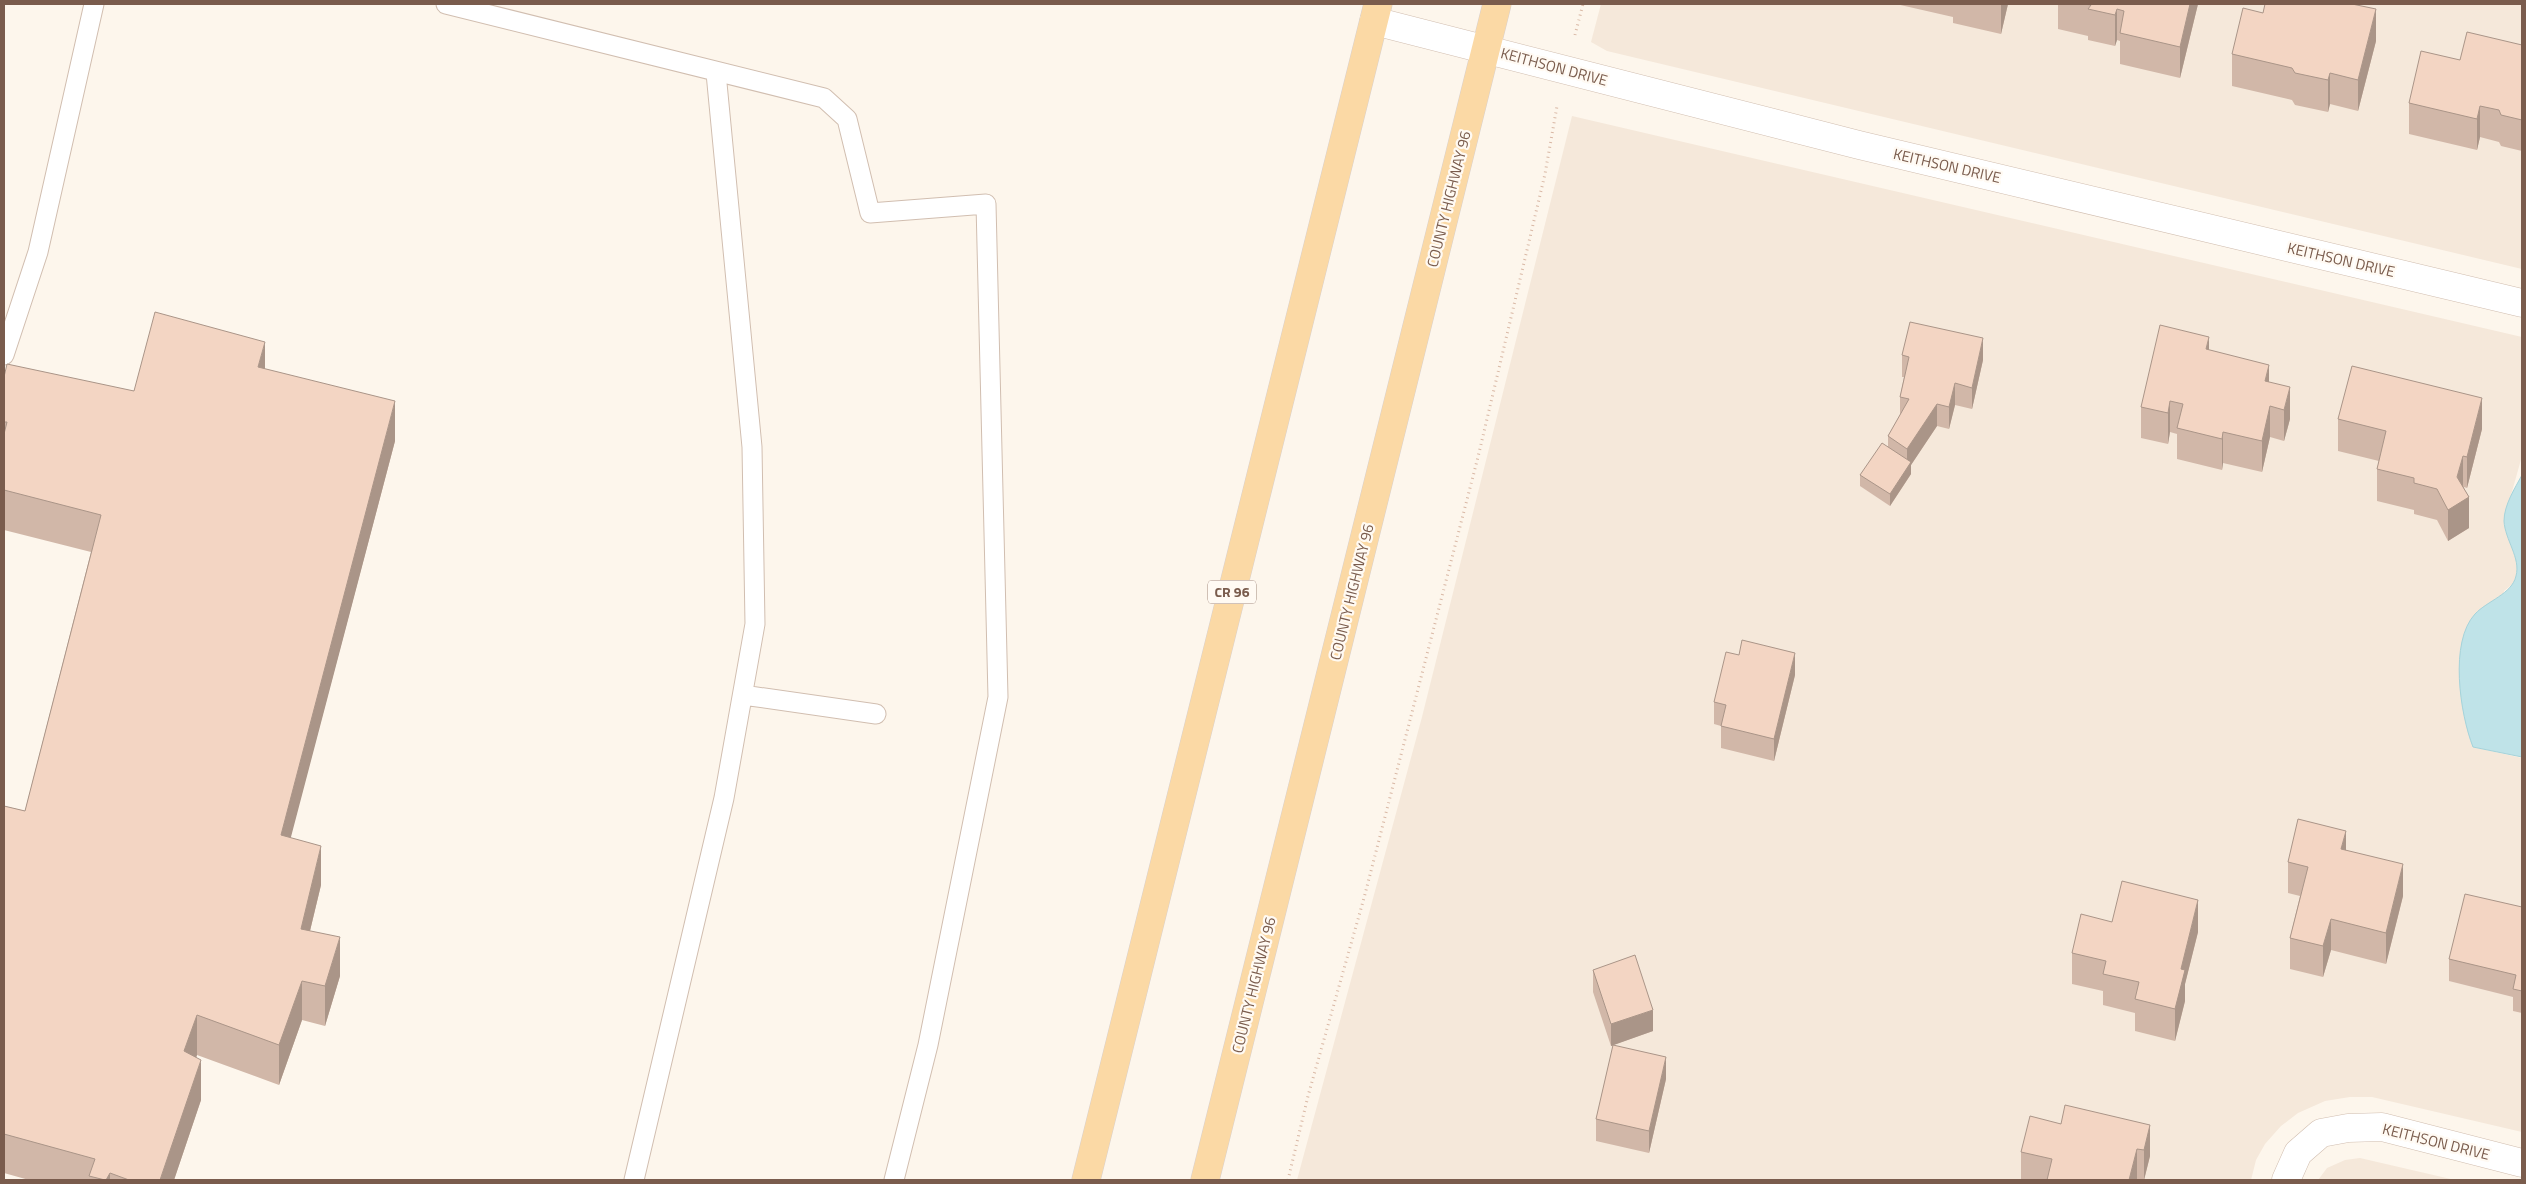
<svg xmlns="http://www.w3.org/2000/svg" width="2526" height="1184" font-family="'Titillium Web',sans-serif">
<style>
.residential{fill:#f5e8da}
.water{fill:#bfe3e8;stroke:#a5d3da}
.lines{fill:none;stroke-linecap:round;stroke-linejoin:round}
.service-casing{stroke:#d1beb0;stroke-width:21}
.minor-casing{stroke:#d1beb0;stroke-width:29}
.primary-casing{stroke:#dad1cd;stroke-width:29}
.path{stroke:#d9b8a5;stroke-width:3;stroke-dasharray:1 4;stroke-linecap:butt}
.service{stroke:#fff;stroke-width:19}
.minor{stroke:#fff;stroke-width:28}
.primary{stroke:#fbd9a5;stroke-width:28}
.wall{fill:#d1b7a8}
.shaded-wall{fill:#aa9588}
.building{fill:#f3d5c3;stroke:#aa9588}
.labels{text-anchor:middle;stroke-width:4.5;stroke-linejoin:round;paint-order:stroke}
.shield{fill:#fffaf3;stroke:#a28b7f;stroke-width:1}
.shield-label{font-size:14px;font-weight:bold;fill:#7a5c4d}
.street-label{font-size:15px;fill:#7a5c4d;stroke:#fffaf3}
</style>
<rect width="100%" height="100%" fill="#fdf6ec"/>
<path class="residential" d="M1601,4h921v265l-915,-218 -16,-9z
M1572,116l950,221v119l-18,64 15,47 -4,15 -11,9 -31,156 49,11v374l-150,-35h-22l-25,4 -27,12 -17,13 -16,18 -9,16 -5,20h-954l125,-463z
M2360,1158l95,22h-137l9,-12 18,-8z"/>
<path class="water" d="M2522,475v282l-49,-10c-13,-33 -24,-105 2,-133 12,-13 37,-20 41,-38 5,-18 -11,-36 -12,-55 0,-16 11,-33 18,-46z"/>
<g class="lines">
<g class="service-casing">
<path id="service" d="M446,4l378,94 23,21 23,94 116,-9 12,493 -70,348 -34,135
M4,355l34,-103 56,-248
M743,695l133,19
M634,1180l90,-382 31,-174 -3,-177 -36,-374"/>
</g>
<g class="minor-casing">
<path id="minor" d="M1374,21l485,124 663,158
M2286,1180l12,-27 23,-20 27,-5 34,-1 140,36"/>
</g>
<g class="primary-casing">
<path id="primary" d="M1086,1180l292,-1176
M1205,1180l292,-1176"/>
</g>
<path class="path" d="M1575,35l8,-31
M1288,1180l20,-84 56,-198 114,-441 67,-283 12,-68"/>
<use href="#service" class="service"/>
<use href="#minor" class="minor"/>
<use href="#primary" class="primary"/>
</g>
<path class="wall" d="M1896,4h112l-7,30 -48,-11v-6z
M2058,4h140l-18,74 -60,-14v-23l-3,-1 -2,6 -27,-6v-4l-30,-7z
M2376,41l-18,70 -28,-7 -2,8 -33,-7 -3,-5 -60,-14v-32z
M2522,45v106l-21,-5 -2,-4 -19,-5 -3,13 -68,-16v-31l51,-43z
M2209,350l60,32 21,37 -6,22 -14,-4 -8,35 -39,-9 -1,7 -45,-11v-25l-7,-2 -2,12 -27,-6v-31z
M1902,355l81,5 -11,49 -17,-4 -6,24 -12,-3 -26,39v9l-21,32 -30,-20v-11l28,-29v-10l12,-21v-18l4,-20h-2z
M265,369l130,72 -105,397 31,47 -11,46 30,45 -15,50 -23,-6 -23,65 -82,-30 -1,3 5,42 -27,80h-145l-25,-7v-367l21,5 66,-259 -87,-22v-153l130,14z
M2338,419l144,10 -15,59 -3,-1 5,41 -21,13 -11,-21 -23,-6v-4l-37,-9v-32l2,-8 -41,-10z
M1795,675l-21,86 -53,-13v-22l-7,-2v-22z
M2346,850l57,46 -17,68 -55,-14 -8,27 -33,-8v-31l10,-42 -12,-3v-31z
M2522,907v106l-9,-2v-14l-64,-16v-22z
M2112,922l86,10 -13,52v17l-10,40 -40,-10v-18l-32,-8v-14l-31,-7v-31z
M1593,970l60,61 -40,14 53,34 -17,74 -53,-12v-22l17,-73h-2l-18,-54z
M2061,1124l89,1v31l-6,24h-123v-28z"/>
<path class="shaded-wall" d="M2001,4h7l-7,30z
M2190,4h8l-18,74v-31z
M2117,9v31l-2,6v-31z
M2376,9v32l-18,70v-31z
M2330,73v31l-2,8v-32z
M2480,106v31l-3,13v-31z
M2209,337v31l-3,-19z
M1983,338v22l-11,49v-21z
M265,342v39l-7,-14z
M2269,365v31l-4,-15z
M1955,383v22l-6,24v-22z
M2290,387v32l-6,22v-31z
M2482,398v31l-15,59v-31z
M395,401v40l-114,434v-40z
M2170,401v31l-2,12v-31z
M1937,404v22l-26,39v9l-21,32v-12l17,-26v-19z
M2270,406v31l-8,35v-31z
M2223,432v31l-1,7v-31z
M2463,456v31l6,10v31l-21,13v-31z
M1795,653v22l-21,86v-22z
M2346,831v31l-5,-13z
M321,846v39l-20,83v-39z
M2403,864v32l-17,68v-31z
M2198,900v32l-13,52v17l-10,40v-32l6,-40z
M2331,919v31l-8,27v-31z
M340,937v39l-15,50v-40z
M302,981v39l-23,65v-40z
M1653,1010v21l-42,15v-22z
M197,1015v40l-13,35v-39z
M1666,1057v22l-17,74v-22z
M201,1060v40l-27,80h-14z
M2150,1125v31l-6,24v-30z
M2137,1149v31h-8z
M110,1173v7h-4z"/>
<path class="building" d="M2085,4h105l-10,43 -60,-14 4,-22 -7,-2 -2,6 -27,-6 3,-4z
M2265,4h87l24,5 -18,71 -28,-7 -2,7 -33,-7 -3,-5 -60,-14 11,-46 20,5z
M2467,32l55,13v75l-21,-5 -2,-5 -19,-4 -3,13 -68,-16 12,-52 39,9z
M155,312l110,30 -7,25 137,34 -114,434 40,11 -20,83 39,8 -15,49 -23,-5 -23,64 -82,-30 -13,36 17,9 -41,120h-31l-19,-7 -4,7h-1l-16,-4 6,-17 -91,-25v-328l21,5 76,-296 -97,-25v-56l3,-12h-3v-45l3,-13 127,27z
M1910,322l73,16 -11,50 -17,-5 -6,24 -12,-3 -30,45 -19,-13 21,-37 -9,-2 9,-40 -7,-2z
M2160,325l49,12 -3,12 63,16 -4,16 25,6 -6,23 -14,-4 -8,35 -39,-9 -1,7 -45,-11 6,-24 -13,-3 -2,12 -27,-6z
M2352,366l130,32 -15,59 -4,-1 -6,21 12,20 -21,13 -11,-21 -23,-6v-5l-37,-9 9,-38 -48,-12z
M1882,443l29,19 -21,32 -30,-19z
M1742,640l53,13 -21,86 -53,-13 5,-21 -12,-3 12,-50 13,3z
M2298,819l48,12 -5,18 62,15 -17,69 -55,-14 -8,27 -33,-8 18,-71 -20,-5z
M2122,881l76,19 -17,69 4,1 -10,39 -40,-10 4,-17 -36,-8 3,-13 -34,-8 9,-39 31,8z
M2465,894l57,13v84l-9,-2 3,-14 -67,-16z
M1635,955l18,55 -42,14 -18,-54z
M1613,1045l53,12 -17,74 -53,-12z
M2065,1105l85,20 -6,25 -7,-1 -8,31h-82l5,-21 -31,-7 9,-36 31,8z"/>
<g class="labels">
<rect class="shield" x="1208" y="580.5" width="48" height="23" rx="4"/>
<g class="shield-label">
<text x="1232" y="597">CR 96</text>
</g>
<g class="street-label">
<text transform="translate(1554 67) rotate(15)" y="5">KEITHSON DRIVE</text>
<text transform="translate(1947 166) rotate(13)" y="5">KEITHSON DRIVE</text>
<text transform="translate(1449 199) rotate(-76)" y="5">COUNTY HIGHWAY 96</text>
<text transform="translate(2341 260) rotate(13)" y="5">KEITHSON DRIVE</text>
<text transform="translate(1352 592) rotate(-76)" y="5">COUNTY HIGHWAY 96</text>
<text transform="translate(1254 985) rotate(-76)" y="5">COUNTY HIGHWAY 96</text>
<text transform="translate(2436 1142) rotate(14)" y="5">KEITHSON DRIVE</text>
</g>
</g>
<rect width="2526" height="1184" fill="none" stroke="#7a5c4d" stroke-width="10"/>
</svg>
